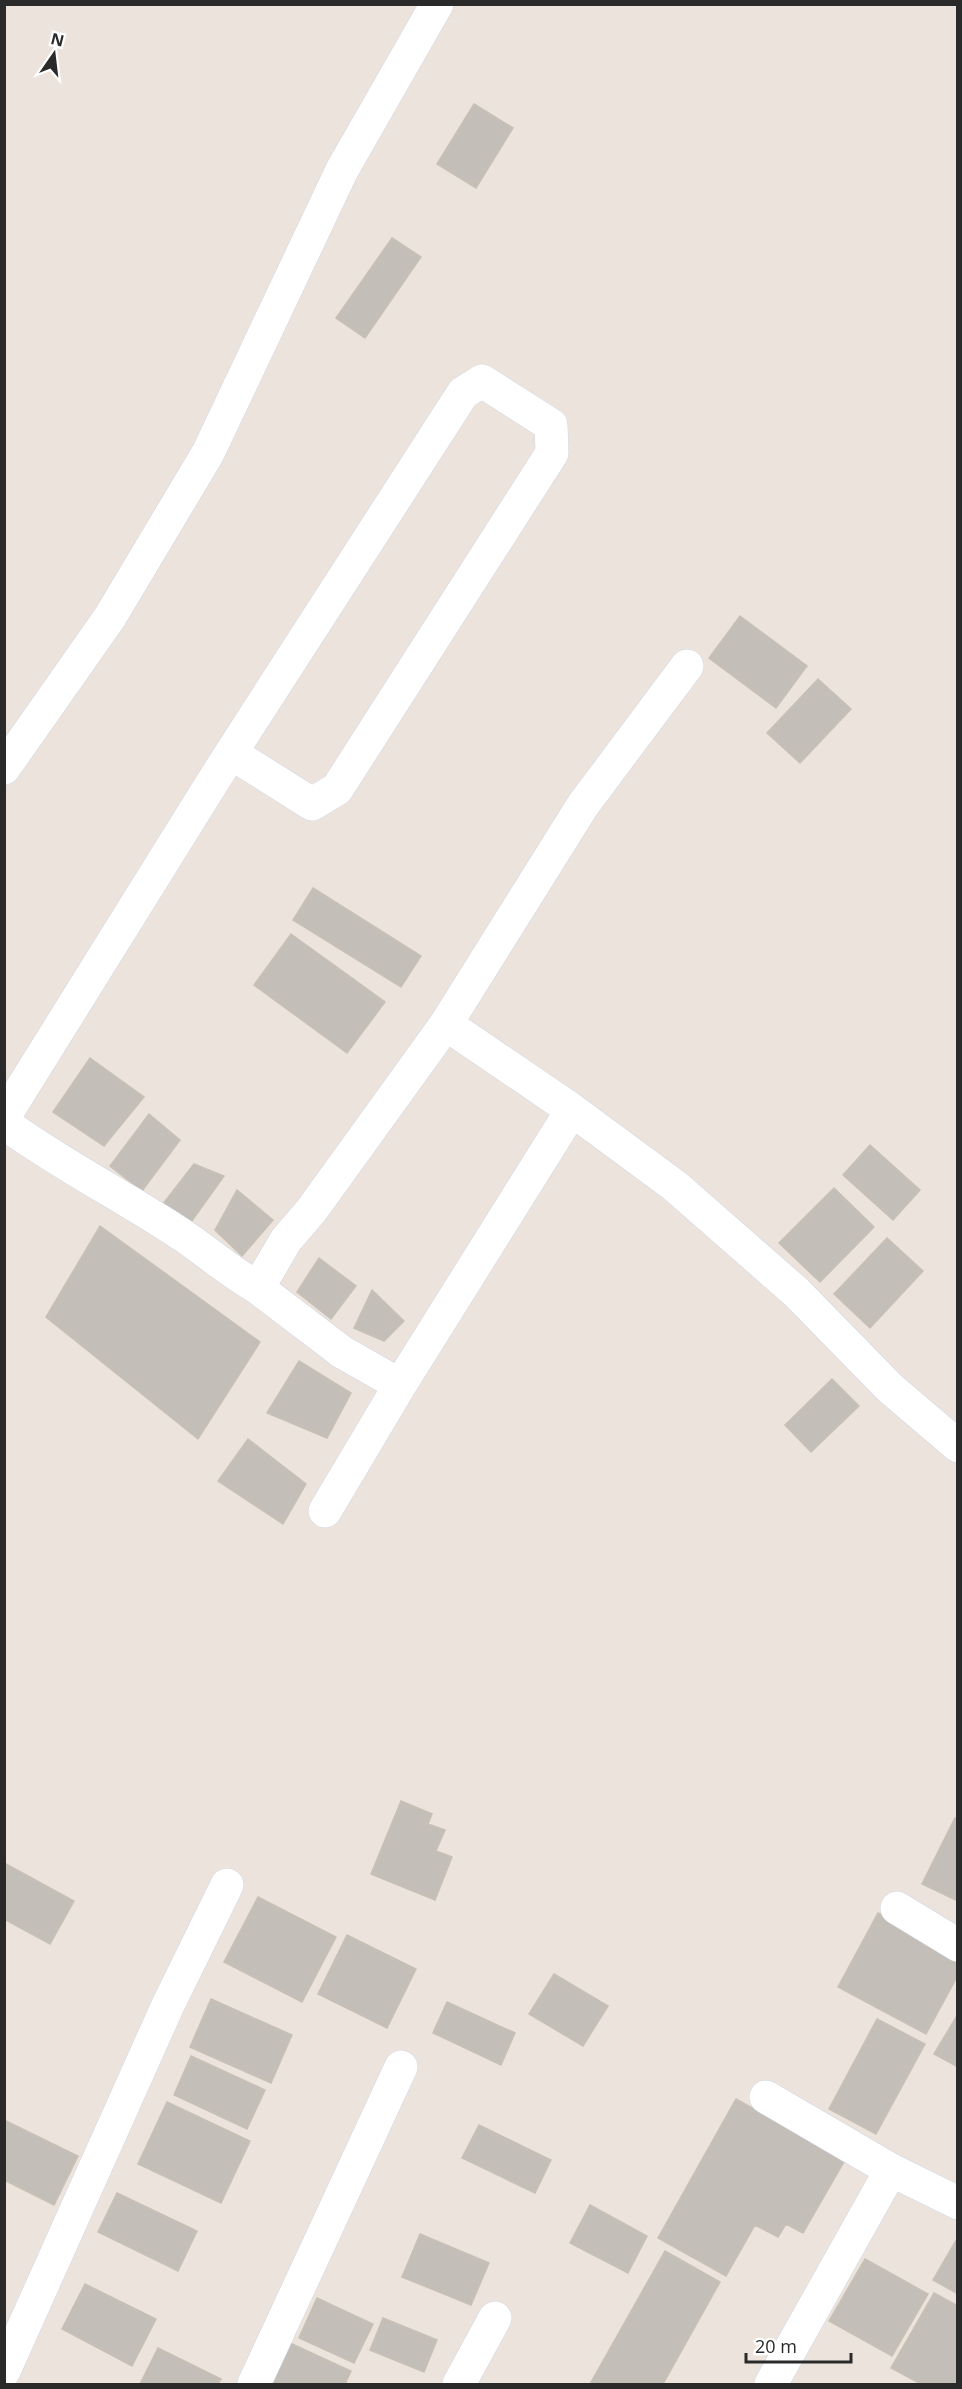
<svg xmlns="http://www.w3.org/2000/svg" width="962" height="2389" font-family="'Open Sans',sans-serif">
<style>
.building{fill:#c4beb8;stroke:#c7c0b5;stroke-width:1.5}
.lines{fill:none;stroke-linecap:round;stroke-linejoin:round}
.street-casing{stroke:#d1d5e2;stroke-width:34}
.street{stroke:#fff;stroke-width:33}
</style>
<rect width="100%" height="100%" fill="#ece4dc"/>
<path class="building" d="M474,104l39,24 -37,60 -39,-24z
M392,238l29,19 -56,81 -29,-20z
M740,616l67,50 -31,42 -67,-50z
M818,679l33,30 -51,54 -33,-30z
M313,888l108,68 -20,31 -108,-67z
M291,934l94,68 -38,51 -93,-68z
M90,1058l54,39 -40,49 -51,-34z
M149,1114l31,26 -38,51 -32,-25z
M870,1145l50,45 -27,30 -50,-45z
M194,1164l30,12 -35,49 -26,-21z
M834,1188l40,39 -54,55 -41,-39z
M237,1190l36,30 -31,36 -27,-26z
M100,1226l160,116 -62,97 -152,-122z
M887,1238l36,33 -53,57 -36,-34z
M319,1258l37,28 -25,33 -34,-27z
M372,1290l32,31 -20,20 -30,-13z
M299,1361l52,32 -24,45 -60,-25z
M832,1379l27,27 -48,46 -26,-27z
M248,1439l58,45 -23,40 -65,-43z
M401,1801l31,13 -4,10 17,6 -9,21 16,6 -17,43 -64,-26z
M955,1818l3,1v82l-36,-17z
M6,1864l68,37 -24,43 -46,-25z
M258,1897l78,40 -34,65 -78,-40z
M878,1913l80,43v19l-32,59 -88,-47z
M347,1935l69,34 -29,59 -69,-34z
M554,1974l54,32 -25,40 -54,-32z
M211,1999l81,36 -21,48 -81,-36z
M447,2002l68,31 -14,32 -68,-32z
M958,2014v53l-24,-13z
M877,2019l48,25 -49,90 -47,-25z
M191,2056l74,34 -18,39 -73,-34z
M736,2099l109,61 -42,73 -17,-9 -8,13 -23,-12 -29,51 -68,-38z
M167,2102l83,39 -29,62 -83,-39z
M4,2120l74,36 -24,49 -50,-25z
M479,2125l72,35 -16,33 -73,-35z
M117,2193l80,38 -19,40 -80,-39z
M590,2205l57,31 -19,37 -58,-30z
M420,2234l69,29 -18,42 -69,-28z
M958,2237v57l-25,-14z
M665,2251l55,31 -57,102h-73z
M865,2259l63,35 -36,62 -63,-35z
M85,2284l71,35 -24,47 -70,-37z
M934,2293l24,13v78h-37l-30,-16z
M317,2298l56,26 -19,39 -55,-25z
M383,2318l54,22 -13,32 -54,-22z
M290,2343l61,28 -6,13h-74z
M158,2348l63,31 -3,5h-78z"/>
<g class="lines">
<g class="street-casing">
<path id="street" d="M4,768l106,-151 98,-164 134,-283 95,-166
M446,1024l126,86 103,76 121,106 94,96 68,58
M4,1117l203,-326 24,-38 232,-360 19,-12 69,44 1,28 -215,336 -25,15 -81,-51
M4,1123c60,44 126,76 187,118 22,16 43,33 67,47l28,-48 25,-29 135,-187 137,-219 104,-139
M258,1288l84,64 58,33
M325,1511l75,-126 172,-275
M897,1908l61,37
M766,2097l125,73 67,33
M4,2371l164,-366 59,-120
M254,2384l147,-317
M459,2384l36,-66
M771,2384l120,-214"/>
</g>
<use href="#street" class="street"/>
</g>
<rect width="962" height="2389" fill="none" stroke="#2a2a2a" stroke-width="12"/>
<g transform="translate(54 54) rotate(14)" stroke="#ffffff" stroke-width="4.5" paint-order="stroke">
<path d="M0-4.5L10 22L0 15L-10 22Z" fill="#2a2a2a"/>
<text y="-9" font-size="16" font-weight="bold" text-anchor="middle" fill="#2a2a2a">N</text>
</g>
<path d="M746 2353v9h105v-9" fill="none" stroke="#2a2a2a" stroke-width="3"/>
<text x="755" y="2353" font-size="18" fill="#2a2a2a" stroke="#ffffff" stroke-width="4.5" paint-order="stroke">20 m</text>
</svg>
